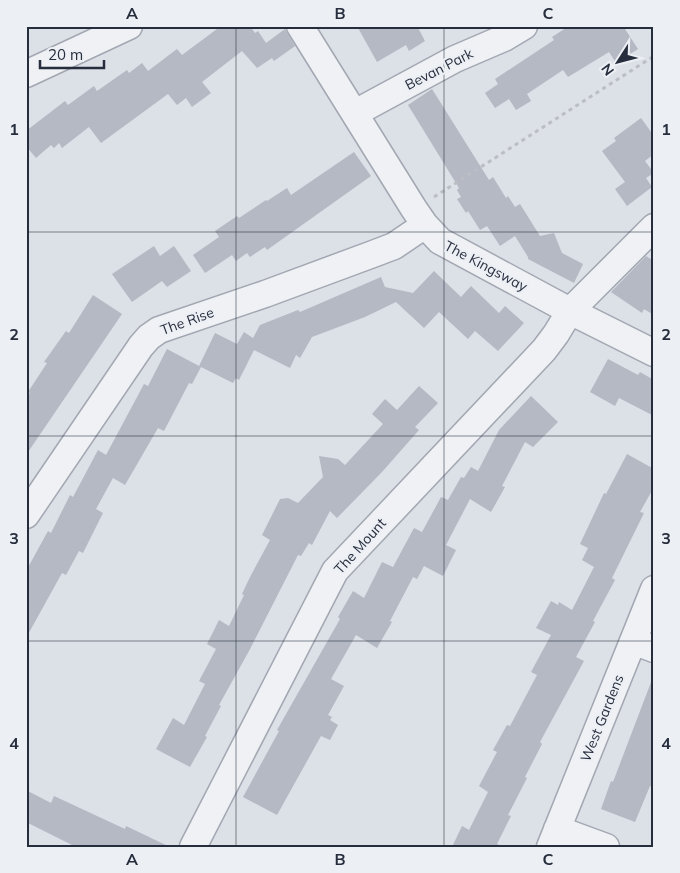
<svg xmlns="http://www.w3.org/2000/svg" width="680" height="873" font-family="Mulish,sans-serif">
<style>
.building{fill:#b4b9c3}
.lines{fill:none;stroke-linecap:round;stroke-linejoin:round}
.minor-casing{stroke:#a2a7b1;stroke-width:29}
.path{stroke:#bbbec5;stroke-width:3;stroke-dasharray:4 4;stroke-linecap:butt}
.minor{stroke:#eff1f5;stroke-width:26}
.grid{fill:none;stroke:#262d3d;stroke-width:1;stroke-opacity:0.55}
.labels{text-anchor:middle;stroke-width:4.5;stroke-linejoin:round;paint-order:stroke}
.street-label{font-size:14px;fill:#262d3d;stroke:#eceff4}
.neatline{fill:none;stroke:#262d3d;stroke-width:2}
.grid-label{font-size:16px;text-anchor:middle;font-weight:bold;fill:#262d3d}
</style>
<rect width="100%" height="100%" fill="#dce0e7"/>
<path class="building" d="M221,26h29l5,7 3,-2 8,12 19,-14 10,17 -21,15 -2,-3 -15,10 -15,-17 -40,31 9,11 -19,14 -6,-9 -9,7 -9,-11 -67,49 -12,-16 -27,21 -3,-5 -5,5 -3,-3 -15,13 -10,-12v-15l39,-30 3,4 26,-19 3,5 30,-21 2,3 13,-10 6,8 29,-22 5,6z
M357,26h60l8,15 -16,10 -3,-6 -29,17z
M569,26h54l15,23 -22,14 -7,-11 -41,25 -5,-7 -36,24 4,7 -15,9 -7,-11 -14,9 -10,-15 13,-9 -3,-5 59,-39 -2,-3z
M432,89l57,91 4,-3 13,21 2,-2 7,11 5,-3 20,32 14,-3 8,20 21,11 -9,19 -46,-24v-2l-13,-21 -15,10 -13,-20 -7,4 -12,-19 -2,2 -9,-14 4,-2 -4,-7 2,-2 -51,-83z
M641,118l13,18v18l-9,7 9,12 -8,5 6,9 -25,19 -12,-17 10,-7 -23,-31 14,-10 -2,-3z
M354,152l17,24 -104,74 -2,-3 -15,10 -3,-4 -11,8 -4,-6 -27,18 -12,-18 26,-18 -4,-6 22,-15 2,2 27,-18 1,1 20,-13 4,7z
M154,246l6,10 14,-10 17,25 -24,16 -5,-6 -30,21 -20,-28z
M646,256l8,5v54l-10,-6 -2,4 -31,-21z
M434,271l27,26 10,-11 28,27 6,-7 19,17 -26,28 -23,-20 -7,8 -29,-27 -15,16 -28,-26 -31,15 -53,20 -12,21 -4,-3 -6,13 -36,-18 -15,30 -3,-2 -3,5 -34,-17 16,-33 22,11 7,-12 9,6 7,-13 38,-15 2,2 81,-35 4,10 28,6z
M93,295l29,19 -96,141v-56l4,-6 -2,-1 19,-29 -3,-1 22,-31 3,2z
M167,349l34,18 -9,17 -3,-1 -25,48 -6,-3 -33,57 -12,-7 -17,31 7,4 -20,40 -4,-2 -13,24 -4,-2 -36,65v-67l22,-40 3,2 19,-38 3,2 25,-47 8,5 38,-71 4,2z
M608,359l30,16 2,-3 14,8v36l-35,-18 -4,8 -25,-14z
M419,386l19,17 -23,24 4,3 -37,42 -45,46 -7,-7 -18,34 -3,-2 -8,13 -3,-1 -49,96 -30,54 2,1 -16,30 2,1 -17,30 -34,-18 17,-31 11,7 21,-41 -6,-3 17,-32 -9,-5 12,-24 10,6 15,-31 -2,-1 8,-17 20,-37 -8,-5 18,-36 8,-1 10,5 25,-26 -4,-21 19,3 7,6 38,-41 -11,-10 13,-15 12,11z
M531,396l27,26 -25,25 -8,-5 -23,44 3,1 -14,25 -21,-13 -24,46 10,5 -13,26 -19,-10 -7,13 -4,-2 -23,44 2,1 -15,26 -21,-13 -25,44 13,7 -16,29 4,2 -2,3 8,5 -8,15 -9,-4 -44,79 -34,-18 36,-66 -2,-1 63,-111 -2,-2 15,-26 11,7 18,-36 11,5 21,-39 8,4 19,-35 7,3 13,-23 3,1 7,-11 7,4 21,-41z
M627,454l27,15v18l-14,25 4,1 -32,65 3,2 -22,41 2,1 -19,35 8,4 -44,81 2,2 -17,33 2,1 -19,37 3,1 -14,28 7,3h-52l10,-21 7,4 19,-38 -9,-6 18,-34 -4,-2 14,-25 3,1 27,-51 -6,-3 20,-37 -15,-7 15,-27 7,4 1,-3 13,8 22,-43 -12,-7 6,-12 -8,-4 24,-51 2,1z
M653,677l1,110 -4,-1 -15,36 -34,-13 10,-28 2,1z
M26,790l25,13 3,-7 71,33 1,-3 44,21h-94l-50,-25z"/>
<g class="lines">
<g class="minor-casing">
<path id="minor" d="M300,26l114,183 11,16 15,16 130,70 84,42
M26,74l103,-48
M355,113l100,-54 49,-21 20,-12
M26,515l115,-169 8,-9 10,-7 106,-36 108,-40 21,-8 31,-21
M633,641l21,8
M557,829l49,18
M193,847l142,-276 209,-221 12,-16 14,-23 84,-84
M550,847l104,-258"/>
</g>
<path class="path" d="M434,197l220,-141"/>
<use href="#minor" class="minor"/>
</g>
<path class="grid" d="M236,26v821M444,26v821M26,232h628M26,436h628M26,641h628"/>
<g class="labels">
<g class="street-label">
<text transform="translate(439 69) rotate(-27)" y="5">Bevan Park</text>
<text transform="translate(486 266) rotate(28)" y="5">The Kingsway</text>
<text transform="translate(187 321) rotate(-20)" y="5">The Rise</text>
<text transform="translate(360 546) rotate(-48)" y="5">The Mount</text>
<text transform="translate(602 718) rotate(-68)" y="5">West Gardens</text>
</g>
</g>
<rect width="680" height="873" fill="none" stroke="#eceff4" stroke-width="55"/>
<g transform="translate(618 62) rotate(234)" stroke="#eceff4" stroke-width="4" paint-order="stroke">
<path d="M0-4L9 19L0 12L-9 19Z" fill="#262d3d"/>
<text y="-8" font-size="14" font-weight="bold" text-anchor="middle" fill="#262d3d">N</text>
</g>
<path d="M40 60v8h64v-8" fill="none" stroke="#262d3d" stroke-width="2.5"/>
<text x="48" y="60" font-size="15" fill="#262d3d" stroke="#eceff4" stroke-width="4" paint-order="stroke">20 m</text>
<rect x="28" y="28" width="624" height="818" class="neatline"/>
<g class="grid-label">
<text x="132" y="19">A</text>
<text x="340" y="19">B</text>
<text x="548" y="19">C</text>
<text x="14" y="135">1</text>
<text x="666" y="135">1</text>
<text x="14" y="340">2</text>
<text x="666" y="340">2</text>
<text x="14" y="544">3</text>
<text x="666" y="544">3</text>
<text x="14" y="749">4</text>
<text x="666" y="749">4</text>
<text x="132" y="865">A</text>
<text x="340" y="865">B</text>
<text x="548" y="865">C</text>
</g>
</svg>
